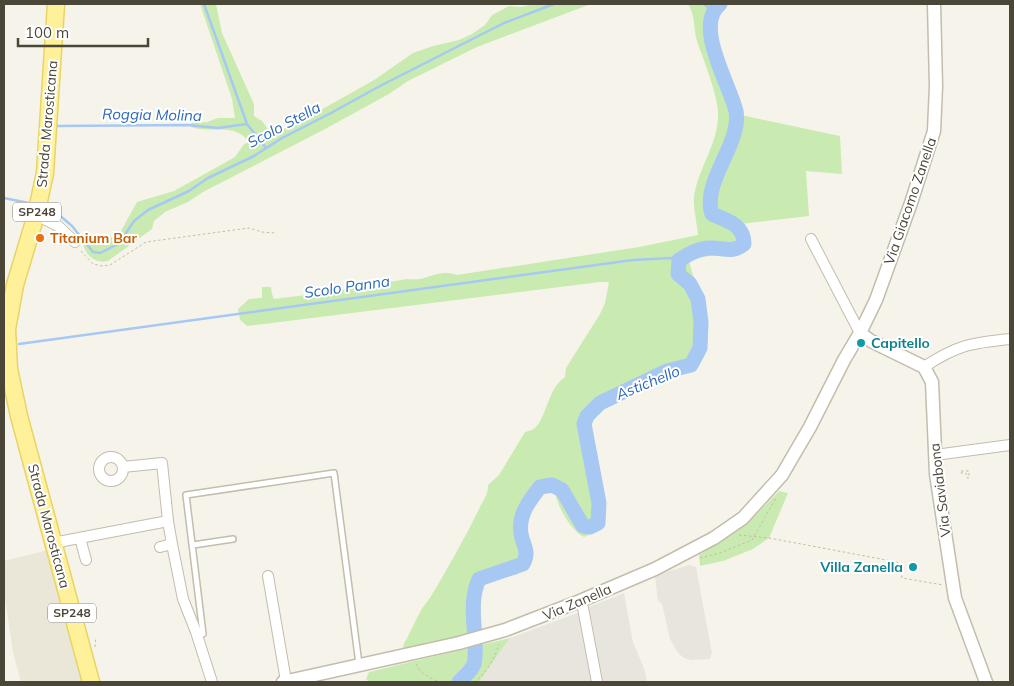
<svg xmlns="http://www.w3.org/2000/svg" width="1014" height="686" font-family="Mulish,sans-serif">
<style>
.residential{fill:#eae7d8}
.industrial{fill:#e8e5df}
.green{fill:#c9ebb2}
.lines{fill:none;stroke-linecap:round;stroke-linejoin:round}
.stream{stroke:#a6c8f3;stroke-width:2.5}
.river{stroke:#a6c8f3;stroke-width:15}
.service-casing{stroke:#c2bdac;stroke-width:8}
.minor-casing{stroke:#c2bdac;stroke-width:12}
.tertiary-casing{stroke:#c2bdac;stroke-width:15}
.primary-casing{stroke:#e8d466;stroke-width:19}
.path{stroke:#c4bc9d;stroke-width:1;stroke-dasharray:2.5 2.5;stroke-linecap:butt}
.service{stroke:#fff;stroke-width:5}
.minor{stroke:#fff;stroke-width:10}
.tertiary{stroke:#fff;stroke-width:12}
.primary{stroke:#fff19a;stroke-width:16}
.food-dot{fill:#e8710a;stroke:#fff;stroke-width:2}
.culture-dot{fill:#0f9aa8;stroke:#fff;stroke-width:2}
.labels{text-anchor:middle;stroke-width:4;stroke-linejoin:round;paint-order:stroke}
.shield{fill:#fff;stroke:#807e74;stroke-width:1}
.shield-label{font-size:12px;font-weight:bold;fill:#4a4638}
.street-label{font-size:14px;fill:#4a4638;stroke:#fff}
.food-label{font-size:14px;font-weight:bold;fill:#c56008;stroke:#fff;text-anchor:start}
.culture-label{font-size:14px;font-weight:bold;fill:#0d838f;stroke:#fff;text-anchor:start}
.water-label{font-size:15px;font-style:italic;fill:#2c69bb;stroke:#fff}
</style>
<rect width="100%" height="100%" fill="#f6f4ea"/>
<path class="residential" d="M48,550l35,132h-62l-8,-30 -9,-60v-31z"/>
<path class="industrial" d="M689,565l7,2 16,86 -2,6 -19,1 -7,-2 -6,-5 -8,-14 -8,-35 -4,-3 -3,-24 8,-4z
M624,593l9,49 12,29 2,11h-47l-12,-67 1,-8z
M580,612l11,70h-112l31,-44z"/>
<path class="green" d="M200,4h16l6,29 32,71v12l8,5 10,13 38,-18 64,-36 39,-27 20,-7 26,-6 13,-6 13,-9 7,-10 17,-9 11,1 16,-3h55l-114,43 -69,34 -19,13 -62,34 -124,64 -15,10 -23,10 -11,9 -2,8 -44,32c-12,3 -22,-5 -25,-17l5,-10 29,4 20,-36 37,-11 61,-34 9,-13 5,-2c-15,-20 -37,-8 -58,-15v-4l16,-1 11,-4h17l-3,-19z
M688,4h36l-6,5 -3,5 1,29 16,55 9,17 99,21 2,38 -36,-3 3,45 -68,8 6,26 -50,8 -8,3 4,14 11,22 3,17 -2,29 -7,19 -6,8 -27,6 -51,22 -21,16 -3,5 1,10 6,24 7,59 -2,10 -7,10 -11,5c-13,-6 -26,-30 -29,-44l-11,-4 -11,17 -8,21 4,37 -4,5 -9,6h-11l-18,6 -7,10 1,41 -78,17c0,-7 4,-9 6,-15 7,-13 11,-25 21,-36 17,-29 34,-58 49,-89 4,-9 9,-13 9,-24l11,-10 26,-43c2,-1 5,-1 7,-2 15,-8 14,-41 33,-53l1,-9 34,-54 5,-11 4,-21h-9l-353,44 -7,-6 -2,-11 11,-10 13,-1v-11h9l1,7 2,5 55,-7 78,-13c5,0 12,1 17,-1 13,-4 20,-7 33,-3l182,-28 59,-12c-1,-12 -5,-27 -4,-38 4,-29 25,-54 24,-84 0,-17 -14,-52 -20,-69 -5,-13 -2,-28 -10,-40z
M779,491l9,2 -19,45 -16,11 -30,12 -23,5 -1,-11 49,-32z
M510,638l-31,44h-110l-3,-3 3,-7z"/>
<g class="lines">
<path class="stream" d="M204,4l43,120 19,24
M704,4l9,7
M57,126l131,-1 30,3 29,-4
M4,198l25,5
M49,208l9,6 14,12 21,26 7,1 16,-8 6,-6 12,-18 14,-11 41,-19 19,-13 46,-22 28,-18 49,-25 49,-27 124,-63 50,-19
M19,344l614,-84 38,-2 8,2"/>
<path class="river" d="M459,682c5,-6 12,-10 15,-18 2,-7 1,-16 1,-23 -1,-22 -5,-42 4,-62l44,-15c7,-13 0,-18 -2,-30 -3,-19 8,-33 19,-47l12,-2 10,5 21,36 7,1 8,-4 1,-20 -15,-79 3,-8 13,-13 67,-32 24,-6 9,-17 1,-26 -3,-23 -8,-15 -12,-10 1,-14c8,-5 19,-12 30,-12 13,-1 24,6 35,-4 0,-20 -17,-23 -32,-30 -11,-31 30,-71 24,-103 -6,-26 -43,-86 -16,-107"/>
<g class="service-casing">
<path id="service" d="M193,545l40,-6
M197,636l6,-2 -17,-139 148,-22 25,191"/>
</g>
<g class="minor-casing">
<path id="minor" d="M36,215l22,11 17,16
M811,239l49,94
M924,367c33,-22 47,-24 86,-28
M935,455l75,-10
M99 469a12 12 0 1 1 24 0a12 12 0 1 1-24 0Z
M80,538l6,22
M53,543l115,-22 -6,-58 -39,4
M172,544l11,55 13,33 16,50
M160,547l12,-3 -4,-23
M268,576l18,105
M580,601l3,7 14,74"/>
</g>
<g class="tertiary-casing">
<path id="tertiary" d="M860,333l11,8 53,26 8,15 4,92 19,124 31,84
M283,682l176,-39 46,-13 75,-29 75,-32 59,-31 29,-20 39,-43 28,-48 34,-67 16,-27 16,-33 35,-97 23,-72 2,-45 -2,-82"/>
</g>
<g class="primary-casing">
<path id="primary" d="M56,4l-11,169 -9,42 -21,70 -8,44 2,40 10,47 72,266"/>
</g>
<path class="path" d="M81,251l12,13 9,2 8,-1 36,-23 103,-14 13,4 13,1
M961,471h8v7h-2l-1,-5h-5z
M739,535l30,3 128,24 3,4 2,12 41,7
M700,558l20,-5 32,-13 24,-42
M95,647l1,-10
M416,664c3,9 15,15 24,18
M474,682c11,-6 22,-26 25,-38"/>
<use href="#service" class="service"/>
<use href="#minor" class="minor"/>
<use href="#tertiary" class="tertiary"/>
<use href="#primary" class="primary"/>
</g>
<circle class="food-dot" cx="40" cy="238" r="5"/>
<g class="culture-dot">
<circle cx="861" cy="343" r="5"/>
<circle cx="913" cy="567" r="5"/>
</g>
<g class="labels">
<g class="shield">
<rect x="13" y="202.5" width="48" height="19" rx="4"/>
<rect x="48" y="603.5" width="48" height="19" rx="4"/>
</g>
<g class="shield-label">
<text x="37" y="216">SP248</text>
<text x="72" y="617">SP248</text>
</g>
<g class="street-label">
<text transform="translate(47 124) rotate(-85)" y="5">Strada Marosticana</text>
<text transform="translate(910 201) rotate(-71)" y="5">Via Giacomo Zanella</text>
<text transform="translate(940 490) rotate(-97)" y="5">Via Saviabona</text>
<text transform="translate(49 526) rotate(75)" y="5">Strada Marosticana</text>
<text transform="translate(577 602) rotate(-23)" y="5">Via Zanella</text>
</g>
<g class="food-label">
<text x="50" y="243">Titanium Bar</text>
</g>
<g class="culture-label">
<text x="871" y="348">Capitello</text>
<text x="903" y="572" text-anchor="end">Villa Zanella</text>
</g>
<g class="water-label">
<text transform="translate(152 115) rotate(1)" y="5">Roggia Molina</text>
<text transform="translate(284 125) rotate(-28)" y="5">Scolo Stella</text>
<text transform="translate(347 287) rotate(-8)" y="5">Scolo Panna</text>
<text transform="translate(648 383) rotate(-22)" y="5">Astichello</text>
</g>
</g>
<rect width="1014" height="686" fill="none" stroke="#4a4638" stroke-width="10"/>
<path d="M18 38v8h130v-8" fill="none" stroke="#4a4638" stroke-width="2.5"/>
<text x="25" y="38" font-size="15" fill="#4a4638" stroke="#ffffff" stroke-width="4" paint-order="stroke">100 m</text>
</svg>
